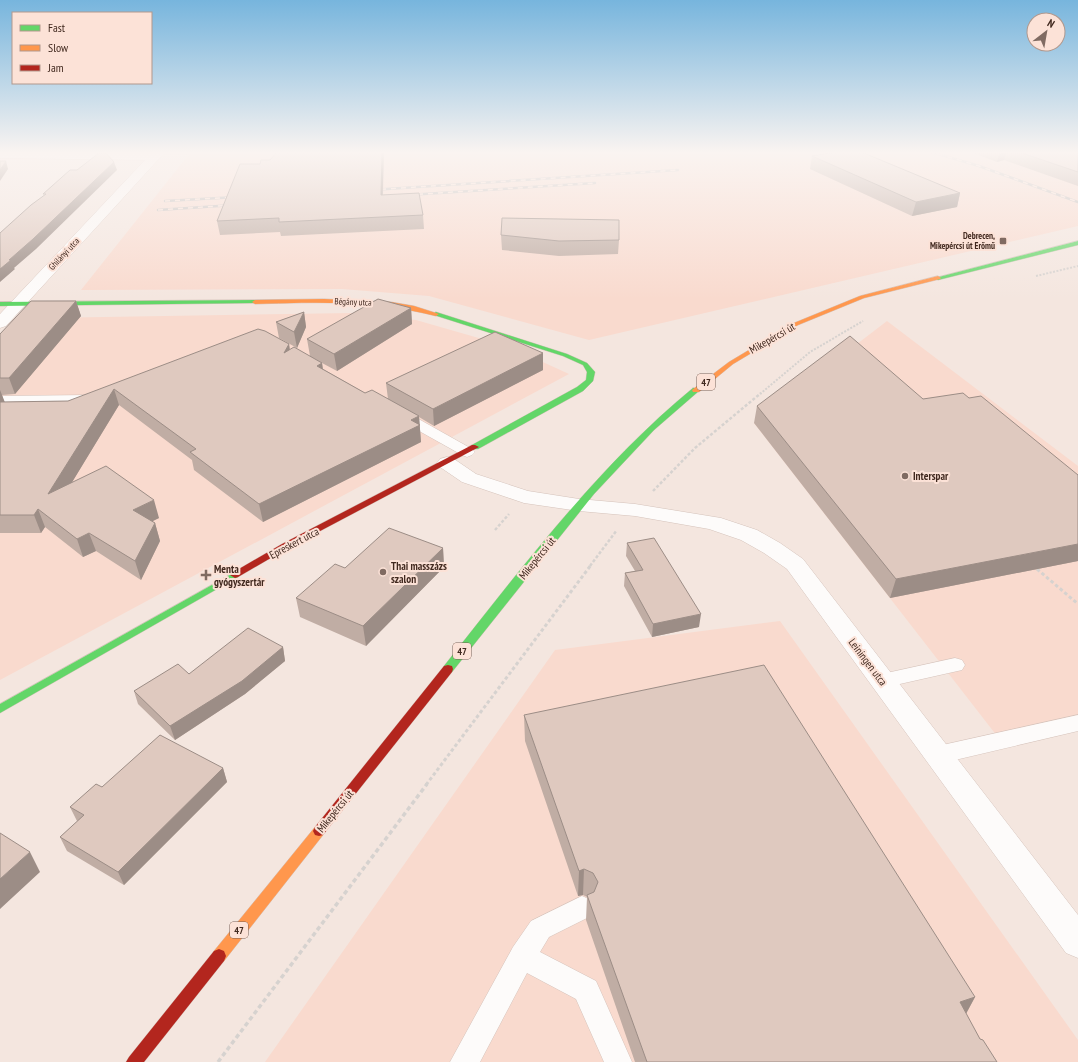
<svg xmlns="http://www.w3.org/2000/svg" width="1078" height="1062" font-family="'PT Sans Narrow',sans-serif">
<style>
.built{fill:#f9dace}
.green{fill:#e1dced}
.lines{fill:none;stroke-linecap:round;stroke-linejoin:round}
.lane-casing{stroke:#d5c3bb;stroke-width:1}
.street-casing{stroke:#d5c3bb;stroke-width:1}
.fast-casing{stroke:#d5c3bb;stroke-width:1}
.slow-casing{stroke:#d5c3bb;stroke-width:1}
.jam-casing{stroke:#d5c3bb;stroke-width:1}
.path-far3{stroke:#d6d2cf;stroke-width:2;stroke-dasharray:2 1.5;stroke-linecap:butt}
.path-far2{stroke:#d6d2cf;stroke-width:2.5;stroke-dasharray:3 2;stroke-linecap:butt}
.path-far1{stroke:#d6d2cf;stroke-width:3;stroke-dasharray:3.5 2.5;stroke-linecap:butt}
.path{stroke:#d6d2cf;stroke-width:3.5;stroke-dasharray:4.5 3;stroke-linecap:butt}
.lane{fill:#fdfbfa;fill-rule:evenodd}
.street{fill:#fdfbfa;fill-rule:evenodd}
.fast{fill:#63d668;fill-rule:evenodd}
.slow{fill:#ff974d;fill-rule:evenodd}
.jam{fill:#b3261e;fill-rule:evenodd}
.rail-casing{stroke:#bfbbb9;stroke-width:2.5}
.rail{stroke:#fce2d7;stroke-width:1.5;stroke-dasharray:5;stroke-linecap:butt}
.wall{fill:#c0ada4}
.shaded-wall{fill:#9c8d86}
.building{fill:#dfc9bf;stroke:#9c8d86}
.poi-dot{fill:#806b62;stroke:#fce2d7;stroke-width:1.5}
.labels{text-anchor:middle;stroke-width:4;stroke-linejoin:round;paint-order:stroke}
.far-poi-label{font-size:9px;font-weight:bold;fill:#41291f;stroke:#fce2d7;text-anchor:end}
.far-street-label{font-size:9px;fill:#41291f;stroke:#fce2d7}
.shield{fill:#fce2d7;stroke:#796056;stroke-width:1}
.shield-label{font-size:10px;font-weight:bold;fill:#41291f}
.street-label{font-size:11px;fill:#41291f;stroke:#fce2d7}
.poi-label{font-size:11px;font-weight:bold;fill:#41291f;stroke:#fce2d7;text-anchor:start}
</style>
<rect width="100%" height="100%" fill="#f4e6df"/>
<path class="built" d="M172,151h906v75l-489,114 -160,-44 -87,-7 -261,1 109,-137h-20z
M353,313l63,7 94,27 59,27 -569,306v-309l43,-53z
M887,321l191,145v263l-74,16 -250,-322z
M780,621l298,419v22h-813l290,-412z"/>
<path class="green" d="M0,151h172l-2,2z"/>
<g class="lines">
<g class="lane-casing">
<path id="lane" d="M97,393l5,1 2,3 -2,3 -10,3 -92,1v-8l90,-1z
M401,411l5,1 66,37 3,3 -3,3 -5,2 -5,-2 -66,-37 -2,-3 2,-3z
M955,658l7,2 3,5 -3,5 -80,18 -7,-2 -3,-5 3,-5 7,-2z
M1078,715v16l-140,33 -8,-3 -3,-6 3,-6 8,-3z
M582,896l9,4 4,8 -4,8 -42,21 -9,15 56,29 36,81h-28l-28,-63 -49,-26 -47,89h-30l63,-115 18,-26z"/>
</g>
<g class="street-casing">
<path id="street" d="M154,151h12l-160,175 -6,2v-14l145,-154 -145,-2v-6l151,2z
M447,457l7,2 22,15 52,17 51,8 56,5 86,14 36,12 23,13 23,16 275,356v43l-12,-5 -279,-384 -23,-16 -23,-13 -32,-11 -74,-13 -56,-5 -55,-8 -62,-21 -22,-15 -3,-4 3,-4z"/>
</g>
<g class="fast-casing">
<path id="fast" d="M1078,241v4l-140,35 -3,-2z
M255,300l2,1v2l-257,3v-4z
M436,312l131,42 20,9 8,9 -2,9 -10,10 -105,58h-6l-1,-2 1,-2 105,-58 9,-7 1,-8 -4,-7 -20,-9 -129,-41 -1,-1z
M693,388h6l1,2 -46,40 -60,64 -142,178 -4,1 -4,-1 -1,-3 1,-3c77,-97 153,-199 249,-278z
M235,572l5,3 -2,2 -238,136v-9z"/>
</g>
<g class="slow-casing">
<path id="slow" d="M938,276l3,2 -1,1 -76,19 -66,27 -65,39 -34,28h-6l-1,-2 37,-28 65,-39 66,-27z
M324,299l67,3 23,4 25,8 -3,2c-63,-16 -117,-14 -181,-12l-3,-2 3,-2z
M319,826l4,1 2,4 -2,4 -99,126 -5,2 -5,-2 -2,-5 2,-5 101,-124z"/>
</g>
<g class="jam-casing">
<path id="jam" d="M472,445h3l4,2 -191,101 -50,29 -3,1 -5,-3 2,-2 50,-29z
M448,665l4,1 1,3 -1,3 -129,163 -4,1 -4,-1 -2,-4 2,-4 129,-161z
M219,949l5,2 2,5 -2,5 -80,101h-18l3,-5 85,-106z"/>
</g>
<path class="path-far3" d="M1036,276l42,-10
M760,394l50,-42 53,-31"/>
<path class="path-far2" d="M653,491l42,-43 66,-55
M495,530l14,-16
M590,566l27,-36"/>
<path class="path-far1" d="M1037,569l41,35
M426,785l165,-220"/>
<path class="path" d="M218,1062l209,-278"/>
<use href="#lane" class="lane"/>
<use href="#street" class="street"/>
<use href="#fast" class="fast"/>
<use href="#slow" class="slow"/>
<use href="#jam" class="jam"/>
<g class="rail-casing">
<path id="rail" d="M928,151l51,15 99,36
M371,190l307,-20
M408,195l187,-12
M165,201l72,-4
M158,210l76,-5"/>
</g>
<use href="#rail" class="rail"/>
</g>
<path class="wall" d="M384,151l-1,44 40,20 1,14 -143,7 -1,-4 -60,3 -3,-14 43,-57 10,-4z
M968,151h110v35l-74,-26 -7,2z
M812,156l148,37 -3,14 -45,9 -102,-47z
M501,235l118,5 -1,14 -59,2 -57,-6z
M76,301l5,15 -66,78 -13,1 2,7 64,-1 221,-57 1,6 20,6 -3,-17 104,-31 1,16 -75,47 -15,-8 1,6 42,24 23,6 -2,-16 157,-30v17l-109,56 -15,-9 2,25 -158,80 -69,-52 -2,-10 -73,-55 -47,77 87,36 -7,3 3,2 5,18 -19,39 -45,-29 -13,6 -38,-30 -4,6h-41v-199z
M304,312l2,15 -9,21 -18,-10 -3,-16z
M969,398l109,77v86l-188,37 -136,-175 3,-17z
M627,543l72,84 -47,10 -28,-51 1,-13 10,-2 -9,-15z
M443,548l1,19 -78,79 -66,-29 -4,-19 49,-30z
M283,647l2,14 -40,33 -70,46 -37,-36 -4,-13z
M524,715l451,282 -9,17 14,25 17,23h-362l-49,-142 1,-23 -4,-2 -5,1 -53,-155z
M223,768l4,14 -103,103 -57,-34 -7,-14 18,-16h-1l-7,-14 32,-20z"/>
<path class="shaded-wall" d="M382,151h2l-2,57 -1,-13z
M1000,151h7l-3,9 -7,2z
M6,161l2,8 -8,12v-11z
M114,162l3,8 -81,79 -22,19 1,1 -15,13v-13l9,-9z
M960,193l-3,14 -45,9 4,-14z
M76,301l5,15 -66,78 -6,-16z
M411,308l1,16 -75,47 -3,-17z
M304,312l2,15 -9,21 -3,-16z
M289,344l2,16 -7,-7z
M543,353v17l-109,56 -1,-17z
M322,363l2,16 -7,-13z
M114,389l5,16 -65,107 -6,-18z
M0,390l6,15 -6,7z
M419,416l2,26 -158,80 -4,-18z
M154,500l5,18 -20,10 -6,-18z
M38,509l7,18 -4,6 -7,-18z
M155,523l5,18 -19,39 -6,-19z
M89,533l7,18 -13,6 -6,-18z
M1078,544v17l-188,37 6,-19z
M443,548l1,19 -78,79 -3,-20z
M701,614l-2,13 -47,10 1,-13z
M283,647l2,14 -40,33 -70,46 -5,-14z
M223,768l4,14 -103,103 -6,-13z
M30,852l10,20 -40,37v-30z
M584,869l-1,26 -5,1 1,-25z
M975,997l-13,24 -2,-19z"/>
<path class="building" d="M278,151h104l-1,44 38,-2 4,22 -144,7v-4l-62,3 23,-57h20l1,-4h9z
M843,151h16l101,42 -44,9 -104,-46z
M1016,151h62v21z
M99,153h7l8,9 -81,77 -24,21h2l-11,9v-36l31,-28 15,-11h-3l27,-24h7z
M0,161h6l-6,9z
M502,218l117,2v20l-60,1 -58,-6z
M378,299l33,9 -77,46 -27,-15z
M31,301h45l-67,77h-9v-44z
M304,312l-10,20 -18,-10z
M258,329l7,2 24,13 -5,9 10,-6 28,16 -5,3 48,27 7,-3 47,26 -8,4 9,5 -161,79 -69,-52 6,-3 -82,-60 -66,105 58,-28 48,34 -21,10 22,13 -20,38 -46,-28 -12,6 -39,-30 -4,6h-34v-113l68,-1z
M495,332l48,21 -110,56 -47,-26z
M850,336l73,63 40,-6 6,5 12,-2 97,79v69l-182,35 -139,-173z
M389,528l54,20 -80,78 -67,-28 39,-34 10,4z
M654,538l47,76 -48,10 -28,-51 18,-3 -16,-27z
M248,628l35,19 -41,34 -72,45 -36,-35 44,-27 11,10z
M764,665l211,332 -15,5 20,37 3,1 14,22h-350l-60,-167 7,-3 4,-10 -5,-9 -9,-4 -5,2 -55,-156z
M160,735l63,33 -105,104 -58,-35 24,-22 -14,-8 26,-23 6,3z
M0,833l30,19 -30,27z"/>
<linearGradient id="sky" x2="0" y2="1"><stop stop-color="#77b5dd"/><stop offset="0.51" stop-color="#faf4f1"/><stop offset="1" stop-color="#faf4f1" stop-opacity="0"/></linearGradient>
<rect width="1078" height="299" fill="url(#sky)"/>
<g class="poi-dot">
<rect x="999" y="237" width="8" height="8" rx="2"/>
<circle cx="905" cy="476" r="4"/>
<circle cx="383" cy="572" r="4"/>
<path d="M204 569h4v4h4v4h-4v4h-4v-4h-4v-4h4z"/>
</g>
<g class="labels">
<g class="far-poi-label">
<text x="995" y="239">Debrecen,<tspan x="995" dy="10">Mikepércsi út Erőmű</tspan></text>
</g>
<g class="far-street-label">
<text transform="translate(64 254) rotate(-47)" y="3">Ghilányi utca</text>
<text transform="translate(353 302) rotate(2)" y="3">Bégány utca</text>
</g>
<g class="shield">
<rect x="697" y="374" width="18" height="16" rx="3"/>
<rect x="453" y="643" width="18" height="16" rx="3"/>
<rect x="230" y="922" width="18" height="16" rx="3"/>
</g>
<g class="shield-label">
<text x="706" y="386">47</text>
<text x="462" y="655">47</text>
<text x="239" y="934">47</text>
</g>
<g class="street-label">
<text transform="translate(772 338) rotate(-30)" y="4">Mikepércsi út</text>
<text transform="translate(294 543) rotate(-28)" y="4">Epreskert utca</text>
<text transform="translate(537 558) rotate(-51)" y="4">Mikepércsi út</text>
<text transform="translate(868 662) rotate(53)" y="4">Leiningen utca</text>
<text transform="translate(335 811) rotate(-51)" y="4">Mikepércsi út</text>
</g>
<g class="poi-label">
<text x="913" y="480">Interspar</text>
<text x="391" y="570">Thai masszázs<tspan x="391" dy="13">szalon</tspan></text>
<text x="214" y="573">Menta<tspan x="214" dy="13">gyógyszertár</tspan></text>
</g>
</g>
<rect x="12" y="12" width="140" height="72" fill="#fce2d7" stroke="#b1988d"/>
<rect x="20" y="25" width="20" height="6" fill="#63d668" stroke="#b1988d"/>
<text x="48" y="32" font-size="12" fill="#41291f">Fast</text>
<rect x="20" y="45" width="20" height="6" fill="#ff974d" stroke="#b1988d"/>
<text x="48" y="52" font-size="12" fill="#41291f">Slow</text>
<rect x="20" y="65" width="20" height="6" fill="#b3261e" stroke="#b1988d"/>
<text x="48" y="72" font-size="12" fill="#41291f">Jam</text>
<g transform="translate(1046 32) rotate(31)"><circle r="19" fill="#fce2d7" stroke="#b1988d"/>
<path d="M0-3L7 15L0 10L-7 15Z" fill="#806b62"/>
<text y="-6" font-size="11" font-weight="bold" text-anchor="middle" fill="#41291f">N</text>
</g>
</svg>
